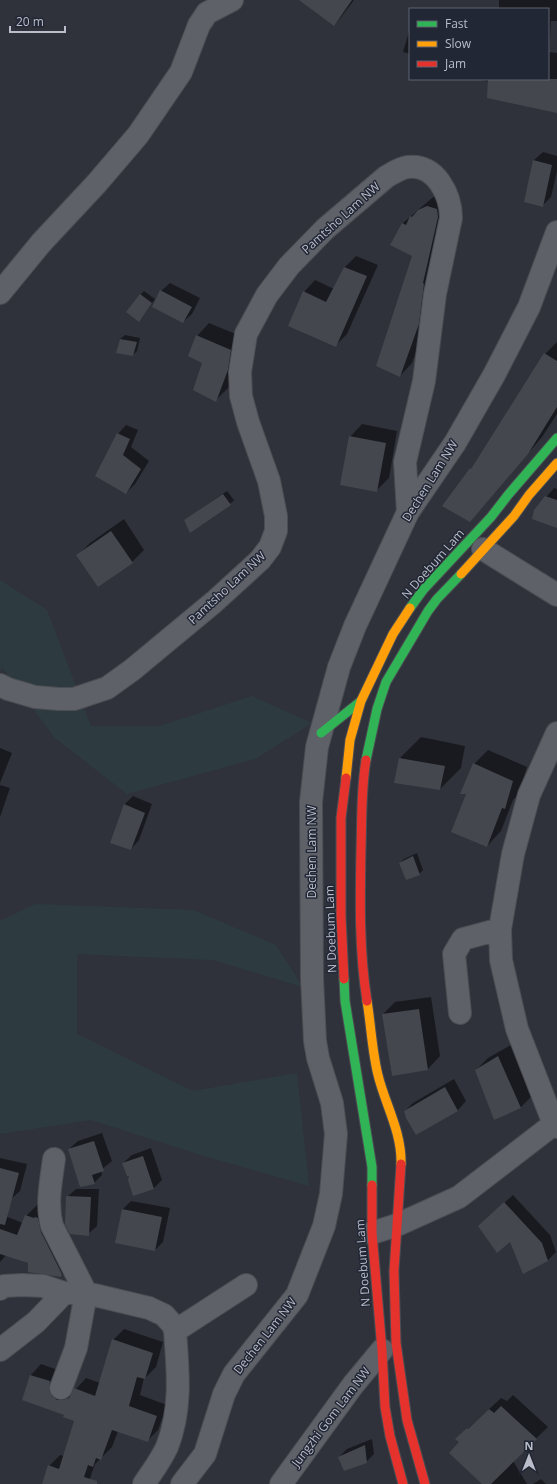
<svg xmlns="http://www.w3.org/2000/svg" width="557" height="1484" font-family="'Open Sans',sans-serif">
<style>
.green{fill:#2d3b40}
.shadow{fill:#0007}
.building{fill:#44474e}
.lines{fill:none;stroke-linecap:round;stroke-linejoin:round}
.street-casing{stroke:#4b4d53;stroke-width:24}
.fast-casing{stroke:#4b4d53;stroke-width:11}
.slow-casing{stroke:#4b4d53;stroke-width:11}
.jam-casing{stroke:#4b4d53;stroke-width:11}
.street{stroke:#5f6168;stroke-width:22}
.fast{stroke:#30b455;stroke-width:9}
.slow{stroke:#ff9f0a;stroke-width:9}
.jam{stroke:#e5322d;stroke-width:9}
.labels{text-anchor:middle;stroke-width:3;stroke-linejoin:round;paint-order:stroke}
.street-label{font-size:12px;fill:#babdca;stroke:#222735}
</style>
<rect width="100%" height="100%" fill="#2f323a"/>
<path class="green" d="M0,580l47,30 44,116h69l92,-30 60,27 -57,36 -128,35 -72,-56 -53,-71 -2,5z
M35,904l158,6 83,35 27,42 -90,-27 -136,-6v80l116,57 104,-18 12,113 -105,-30 -113,-36 -91,14v-213z"/>
<path class="shadow" d="M313,0h41l-12,16 -8,9z
M499,0h58v21h-6l-2,31 8,1v59l-68,-30 -12,-3h71v-70h-49z
M410,28v26l-7,-2z
M543,152l14,4v15l-6,26 -9,9 -8,-46z
M440,194l9,2 -18,114 -19,53 -12,13 14,-120 -23,-11 12,-22 29,-25z
M356,256l22,9 -31,69 -12,12 -31,-54 11,-12 19,9 10,-21z
M170,283l30,15 -8,16 -9,8 -22,-31z
M144,291l11,8 -16,22 1,-26z
M209,323l34,14 -3,20 -12,31 -12,12 -19,-64z
M125,335l15,3 -3,13 -4,4 -16,-3 3,-13z
M557,342v72l-15,23 -58,68 -15,15 -25,-14 31,-41 70,-111z
M362,424l35,7 -8,47 -13,13 -26,-54z
M126,425l12,5 -7,17 18,14 -14,23 -9,9 -8,-59z
M554,488l3,1v38l-22,-17z
M227,491l7,9 -4,4 -45,16z
M124,519l20,31 -12,12 -54,-7 12,-12z
M421,737l44,9 -4,22 -21,21 -40,-31z
M0,748l12,5 -12,30z
M488,750l39,17 -8,27 -6,6 -12,31 -14,15 -20,-52 7,-30z
M0,785l10,3 -10,29z
M133,796l19,8 -13,36 -8,9 -20,-7 14,-38z
M417,853l6,17 -4,4 -19,-11 4,-4z
M431,997l9,59 -12,13 -36,6 -9,-61 12,-12z
M511,1045l22,50 -12,12 -27,12 -18,-49 12,-12z
M454,1079l12,22 -8,9 -42,24 -11,-23 8,-8z
M102,1133l10,28 -11,9 1,5 -8,8 -25,-34 9,-8z
M151,1148l11,32 -8,8 -24,-13 -7,-12 9,-8z
M0,1158l27,6 -7,27 -9,8 -11,-3z
M76,1189h23l-2,37 -9,8 -21,-37z
M513,1195l37,40 6,17 -8,8 -38,-19 -22,-24z
M131,1201l39,7 -7,34 -8,8 -39,-8 7,-33z
M37,1205l8,3 27,57 -11,11 -32,-13 -23,-8 -6,7v-48l23,9 3,-7z
M124,1329l39,13 -7,25 -11,11h-1l-4,17 27,10 -9,25 -11,11 -29,-10 -6,16 -17,17 -7,20h-45l6,-18 11,-11 4,1 11,-36 -10,-6 -42,-15 8,-24 10,-11 20,7 7,18 7,1 11,-12 14,5 13,-43z
M513,1395l35,32 -35,34 14,23h-44l-26,-45 44,-41 6,3z
M372,1439l2,15 -8,8 -27,-5 8,-8z
M541,1479l5,5h-13z"/>
<path class="building" d="M299,0h53l-18,26z
M488,79h69v34l-70,-15z
M533,160l19,5 -9,42 -19,-5z
M427,206l10,3 1,8 -15,66 1,1 -5,40 -19,53 -24,-11 36,-110 -22,-11 12,-22 4,2 4,-9 2,1 6,-7z
M344,267l23,9 -31,71 -48,-21 15,-35 23,11z
M160,290l32,17 -9,16 -31,-16z
M140,294l12,9 -13,19 -13,-10z
M196,335l35,15 -3,20 -12,32 -23,-12 9,-27 -14,-7z
M120,339l17,3 -4,14 -17,-3z
M544,353l13,8v46l-29,47 -58,68 -28,-16 28,-38 1,1z
M117,433l13,6 -7,16 18,14 -15,25 -31,-18z
M349,436l37,7 -9,49 -37,-7z
M223,494l8,11 -41,28 -6,-13z
M545,496l12,4v28l-25,-9 2,-9z
M111,531l22,32 -35,24 -22,-32z
M399,758l46,8 -5,24 -46,-7z
M473,763l40,18 -8,28 -3,-1 -15,39 -36,-15 15,-38h-6z
M124,804l21,9 -14,37 -21,-7z
M413,856l7,19 -14,5 -7,-17z
M419,1009l9,61 -36,6 -10,-62z
M498,1056l23,52 -27,12 -19,-50z
M445,1087l13,24 -42,24 -10,-17 -2,-7z
M94,1141l10,30 -12,4 3,9 -15,3 -12,-38z
M143,1156l11,33 -21,7 -5,-16 1,-4h-2l-5,-13z
M0,1168l19,5 -14,52 -5,-1z
M66,1196l25,1 -2,39 -19,-2 -5,-10z
M504,1202l38,41 6,18 -25,13 -13,-32 -13,11 -19,-27z
M122,1209l40,8 -7,34 -40,-8z
M25,1215l9,3 1,-1 3,1 3,14 21,42 -1,3 -33,-5v-9l-28,-9v-25l17,6z
M112,1339l41,14 -8,26 -8,-2 -8,29 28,10 -9,26 -36,-12 -11,30 -5,-2 -3,9 -5,-2 -4,12 13,4v3h-55l6,-19 11,4 15,-48 -11,-4 1,-2 -42,-15 8,-25 20,6 -1,9 3,6 5,4h6l6,-2 5,-10 21,8z
M501,1406l36,33 -46,45h-9l-33,-31 10,-11 -4,-3 12,-11 1,1 21,-20 5,4z
M365,1445l2,18 -23,8 -6,-14z"/>
<g class="lines">
<g class="street-casing">
<path id="street" d="M0,293l41,-50 56,-60 41,-48 43,-63 18,-47 8,-12 25,-13
M483,549l74,46
M0,685l8,4 27,8 24,2h15l33,-11 25,-18 82,-68 46,-42 10,-13 6,-16v-15l-7,-35 -21,-59 -7,-26 -1,-24 6,-38 21,-39 22,-29 36,-37 61,-52c7,-4 14,-9 22,-10 28,-4 43,29 43,51l-16,76 -11,87 -19,81 3,50
M557,733l-28,62 -16,59 -13,75 1,31 16,69 37,95 3,3
M460,1013l-6,-59 9,-15 37,-10
M54,1159c-3,22 -8,45 -2,67l34,67 -10,55 -15,40
M372,1233l25,-8 62,-28 95,-73
M0,1289l4,-3 18,-1 21,1 21,7h22l63,15 15,7 9,10 2,6c3,40 7,78 -8,116 -6,13 -15,25 -23,37
M175,1331l71,-46
M0,1350l36,-28 28,-29
M182,1484l23,-30 19,-60 10,-20 63,-79 27,-69 7,-32 5,-60 -4,-31 -14,-45 -3,-17 -3,-63 -1,-176 6,-55 22,-80 16,-41 53,-114 47,-69 39,-68 35,-68 28,-75
M281,1484l72,-99 29,-35"/>
</g>
<g class="fast-casing">
<path id="fast" d="M410,608l13,-18 68,-73 17,-22 49,-57
M321,733l40,-32
M366,760l11,-51 9,-27 42,-71 9,-12 24,-25
M344,979l1,22 27,166v18"/>
</g>
<g class="slow-casing">
<path id="slow" d="M461,574l53,-58 15,-21 28,-32
M346,778l4,-38 11,-39 32,-67 17,-26
M367,1001c4,24 5,50 11,74 7,29 24,57 23,89"/>
</g>
<g class="jam-casing">
<path id="jam" d="M366,760c-5,29 -4,59 -5,89 -1,50 -2,102 6,152
M344,979l-3,-63v-98l5,-40
M401,1164l-7,107 2,72 11,77 18,64
M372,1185v48l10,117 3,57 5,29 13,48"/>
</g>
<use href="#street" class="street"/>
<use href="#fast" class="fast"/>
<use href="#slow" class="slow"/>
<use href="#jam" class="jam"/>
</g>
<g class="labels">
<g class="street-label">
<text transform="translate(341 218) rotate(-42)" y="4">Pamtsho Lam NW</text>
<text transform="translate(430 481) rotate(-58)" y="4">Dechen Lam NW</text>
<text transform="translate(433 564) rotate(-49)" y="4">N Doebum Lam</text>
<text transform="translate(227 588) rotate(-43)" y="4">Pamtsho Lam NW</text>
<text transform="translate(312 852) rotate(-90)" y="4">Dechen Lam NW</text>
<text transform="translate(331 929) rotate(-92)" y="4">N Doebum Lam</text>
<text transform="translate(363 1263) rotate(-94)" y="4">N Doebum Lam</text>
<text transform="translate(265 1336) rotate(-52)" y="4">Dechen Lam NW</text>
<text transform="translate(331 1417) rotate(-53)" y="4">Jungzhi Gom Lam NW</text>
</g>
</g>
<rect x="409" y="8" width="140" height="72" fill="#222735" stroke="#5f6371"/>
<rect x="417" y="21" width="20" height="6" fill="#30b455" stroke="#5f6371"/>
<text x="445" y="28" font-size="12" fill="#babdca">Fast</text>
<rect x="417" y="41" width="20" height="6" fill="#ff9f0a" stroke="#5f6371"/>
<text x="445" y="48" font-size="12" fill="#babdca">Slow</text>
<rect x="417" y="61" width="20" height="6" fill="#e5322d" stroke="#5f6371"/>
<text x="445" y="68" font-size="12" fill="#babdca">Jam</text>
<g transform="translate(529 1456)" stroke="#222735" stroke-width="3" paint-order="stroke">
<path d="M0-3L7 15L0 10L-7 15Z" fill="#babdca"/>
<text y="-6" font-size="11" font-weight="bold" text-anchor="middle" fill="#babdca">N</text>
</g>
<path d="M10 26v6h55v-6" fill="none" stroke="#babdca" stroke-width="2"/>
<text x="16" y="26" font-size="12" fill="#babdca" stroke="#222735" stroke-width="3" paint-order="stroke">20 m</text>
</svg>
